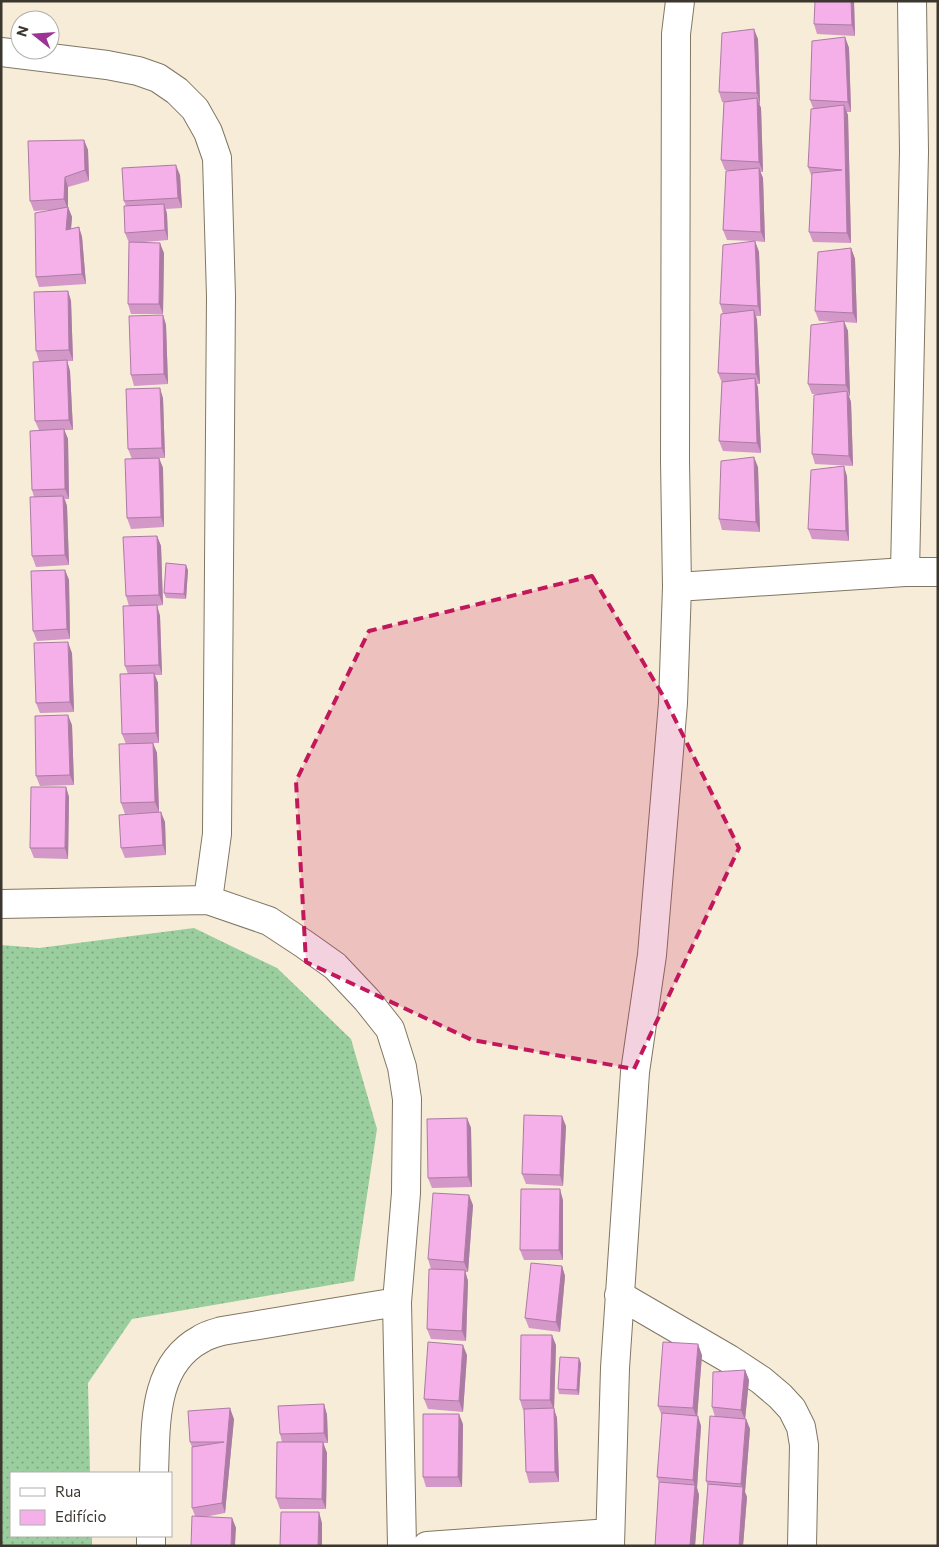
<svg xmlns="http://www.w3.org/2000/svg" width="939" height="1547" font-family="Commissioner,sans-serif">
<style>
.grass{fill:url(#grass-dots)}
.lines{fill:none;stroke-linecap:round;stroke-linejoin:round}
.minor-casing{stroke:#807664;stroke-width:30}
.minor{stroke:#fff;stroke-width:28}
.wall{fill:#d397c8}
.shaded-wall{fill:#ac7ba3}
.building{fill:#f5b0e9;stroke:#ac7ba3}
.marked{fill:#c2185b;fill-opacity:0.2;stroke:#c2185b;stroke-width:4;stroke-dasharray:10 6;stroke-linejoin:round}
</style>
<defs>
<pattern id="grass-dots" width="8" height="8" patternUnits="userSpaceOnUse" patternTransform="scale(1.25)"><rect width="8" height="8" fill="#9ace9e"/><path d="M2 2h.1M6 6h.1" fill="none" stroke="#7fa881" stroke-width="1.8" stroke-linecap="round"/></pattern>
</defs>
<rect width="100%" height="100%" fill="#f7ecd8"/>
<path class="grass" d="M194,928l83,40 74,71 26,90 -23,152 -222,38 -44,64 2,90h-79v63h81v10h-91v-601l38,3z"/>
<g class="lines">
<g class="minor-casing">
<path id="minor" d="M1,52l106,13 31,6 20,7 19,13 18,18 13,23 9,26 4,138 -4,538 -9,66
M905,572l9,-420 -2,-151
M677,587l228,-15h33
M1,904l207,-4 61,21 35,23 31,22 32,34 23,29 12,38 5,32 -1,94 -9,109 5,244
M619,1295l110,64 32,21 19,16 12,13 9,18 3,18 -2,101
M154,1473c2,-47 -2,-108 47,-134 6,-4 14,-6 21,-8l175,-29
M151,1546v-10
M427,1546l183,-13
M610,1546l5,-178 20,-296 17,-117 21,-252 4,-116 -2,-127 1,-426 4,-33"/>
</g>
<use href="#minor" class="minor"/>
</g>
<path class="wall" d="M854,1l1,35 -38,-2 -3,-10z
M845,37l4,11 2,64h-5l2,3 3,128 -38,-1 -4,-10 3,-55 -4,-10 5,-59 -3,-8z
M758,39l2,65h-1l2,4 2,64h-3l3,6 2,64 -10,-1 4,11 2,64h-5l1,4 3,64h-3l1,4 3,65 -38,-2 -4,-10 3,-58 -4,-10 5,-59 -3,-10 35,-63 -28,-1 -4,-10 10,-59 -8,-1 -4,-10 3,-58h-2l-3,-10z
M84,140l4,10 1,31 -21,6v20l4,10 -1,12 8,-2 3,10 4,47 -47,3 -3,-10 13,-67 -15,1 -4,-10z
M180,175l2,33 -16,1 1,5 1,26 -35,3 31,10 -1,61h-32l-3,-10 1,-61 -4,-10 1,-27 -2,-5z
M851,248l4,11 2,64 -13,-1 4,9 2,65h-1l2,6 2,64 -38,-2 -3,-10 11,-60h-11l-4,-10 29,-62 -18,-1 -4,-10z
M68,291l3,10 2,60h-6l3,10 3,59h-9l4,9 1,60h-4l2,7 2,59 -33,2 -4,-11 2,-59 -2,-7 7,-60 -4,-9 4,-60 -3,-10z
M163,315l3,10 2,59 -34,2 -3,-11z
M163,398l2,60h-6l4,10 1,59 -33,2 -4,-11 5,-59 -4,-10z
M758,467l2,65 -38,-2 -3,-11z
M847,476l2,65 -37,-2 -4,-10z
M157,536l4,10 2,59 -6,1 3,10 2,59h-7l3,8 1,60h-6l4,10 2,59 6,10 1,33 -41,3 -4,-10 27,-35 -23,1 -4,-11 5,-59 -4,-10 6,-60 -3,-8 4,-60 -3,-10z
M65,570l4,10 1,59 -33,2 -4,-10z
M188,570l-2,29 -20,-1 -2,-5z
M72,653l2,59 -34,1 -4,-10z
M72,725l2,60 -34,1 -4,-10z
M66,787l3,10 -1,62 -34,-1 -4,-10z
M467,1118l4,10 1,59 -40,1 -4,-10z
M566,1126l-3,60 -37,-2 -4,-10z
M563,1200v60h-39l-4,-10z
M473,1205l-5,67h-3l3,9 -2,60 -35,-2 -4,-10 4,-60 -3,-10z
M562,1266l3,10 -5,56 -31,-4 -4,-10z
M556,1345l-2,64 3,9 2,64 -30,1 -3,-11 -2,-62h-1l-3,-10z
M467,1355l-4,57 -35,-3 -4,-10z
M702,1355l-5,60 4,11 -4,62 2,7 -4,51h-40l4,-63 -2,-6 5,-61 -4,-10z
M581,1363l-2,32 -20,-1 -1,-5z
M745,1370l4,10 -4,39h1l4,10 -5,63 2,5 -4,49h-40l5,-60 -2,-5 9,-64 -3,-10z
M324,1404l3,11 1,28h-5l4,10 -1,56h-46l-4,-11 6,-56 -2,-8z
M234,1419l-9,94 -21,4 28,1 4,10 -41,-12 -3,-8v-61l-2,-5z
M463,1424l-1,63h-36l-3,-10z"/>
<path class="shaded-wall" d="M851,1h3l1,35 -3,-11z
M754,29l4,10 2,65 -3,-11z
M845,37l4,11 2,64 -3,-10z
M757,98l4,10 2,64 -4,-10z
M844,105l4,10 3,128 -4,-10z
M84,140l4,10 1,31 -4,-11z
M176,165l4,10 2,33 -4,-10z
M759,168l4,10 2,64 -4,-10z
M65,177l3,10v23l-4,-11z
M164,204l3,10 1,26 -3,-10z
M68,207l4,10 -2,23 -4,-10z
M79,227l3,10 4,47 -4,-10z
M755,241l4,11 2,64 -3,-10z
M160,243l4,10 -1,61 -4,-10z
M851,248l4,11 2,64 -4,-10z
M68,291l3,10 2,60 -4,-11z
M754,310l3,10 3,64 -4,-10z
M163,315l3,10 2,59 -4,-10z
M844,321l4,10 2,65 -4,-11z
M67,360l3,11 3,59 -4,-10z
M755,378l3,10 3,65 -4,-10z
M160,388l3,10 2,60 -3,-10z
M847,391l4,11 2,64 -4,-10z
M64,429l4,10 1,60 -4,-10z
M754,457l4,10 2,65 -4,-10z
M159,458l4,10 1,59 -3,-10z
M844,466l3,10 2,65 -3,-10z
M63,496l4,10 2,59 -4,-10z
M157,536l4,10 2,59 -4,-10z
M186,565l2,5 -2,29 -2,-5z
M65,570l4,10 1,59 -3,-10z
M157,605l3,11 2,59 -3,-10z
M68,642l4,11 2,59 -4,-10z
M154,673l4,10 1,60 -3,-10z
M68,715l4,10 2,60 -4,-10z
M153,743l4,10 2,59 -4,-10z
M66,787l3,10 -1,62 -3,-11z
M161,812l4,10 1,33 -3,-10z
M562,1116l4,10 -3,60 -3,-11z
M467,1118l4,10 1,59 -4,-10z
M560,1189l3,11v60l-4,-10z
M469,1195l4,10 -5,67 -4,-10z
M562,1266l3,10 -5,56 -4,-10z
M465,1270l3,11 -2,60 -4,-10z
M552,1335l4,10 -2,64 3,9 2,64 -4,-10 -1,-62 -4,-10z
M698,1344l4,11 -5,64 -4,-11z
M463,1345l4,10 -4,57 -4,-11z
M579,1358l2,5 -2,32 -2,-5z
M745,1370l4,10 -4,40 -4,-10z
M324,1404l3,11 1,28 -4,-10z
M230,1408l4,11 -9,94 -3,-10z
M459,1414l4,10 -1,63 -4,-10z
M698,1416l3,10 -4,62 2,7 -4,51h-5l5,-60 -2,-6z
M746,1419l4,10 -5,63 2,5 -4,49h-4l4,-57 -2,-5z
M323,1442l4,11 -1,56 -4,-10z
M319,1512l3,11v23h-4z
M232,1518l4,10 -1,18h-4z"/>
<path class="building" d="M815,1h36l1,24 -38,-1z
M754,29l3,64 -38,-1 3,-59z
M845,37l3,65 -38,-2 2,-59z
M757,98l2,64 -38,-2 3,-58z
M844,105l3,128 -38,-1 3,-59 30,-3 -34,-3 3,-58z
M84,140l1,30 -20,7 -1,22 -34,2 -2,-60z
M176,165l2,33 -54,3 -2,-33z
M759,168l2,64 -38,-2 3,-59z
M164,204l1,26 -40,3 -1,-27z
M68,207l-2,23 13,-3 3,47 -46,3 -1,-64z
M755,241l3,65 -38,-2 3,-59z
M129,242l31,1 -1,61h-31z
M851,248l2,65 -38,-2 3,-59z
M68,291l1,59 -33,1 -2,-59z
M754,310l2,64 -38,-1 3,-59z
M163,315l1,59 -33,1 -2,-59z
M844,321l2,64 -38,-1 3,-59z
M67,360l2,60 -34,1 -2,-59z
M755,378l2,65 -38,-2 3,-59z
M160,388l2,60 -34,1 -2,-60z
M847,391l2,65 -37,-2 2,-59z
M64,429l1,60 -33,1 -2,-59z
M754,457l2,65 -37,-3 2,-58z
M159,458l2,59 -34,1 -2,-59z
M844,466l2,65 -38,-2 3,-59z
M63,496l2,59 -33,1 -2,-59z
M157,536l2,59 -33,1 -3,-59z
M166,563l20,2 -2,29 -20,-1z
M65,570l2,59 -34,2 -2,-60z
M157,605l2,60 -34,1 -2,-60z
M68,642l2,60 -34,1 -2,-60z
M154,673l2,60 -34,1 -2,-60z
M68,715l2,60 -34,1 -1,-60z
M153,743l2,59 -34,1 -2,-59z
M31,787h35l-1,61h-35z
M161,812l2,33 -42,3 -2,-33z
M524,1115l38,1 -2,59 -38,-1z
M467,1118l1,59 -40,1 -1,-59z
M521,1189h39l-1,61h-39z
M433,1193l36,2 -5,67 -36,-3z
M531,1263l31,3 -6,56 -31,-4z
M429,1269l36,1 -3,61 -35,-2z
M521,1335h31l-2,65h-30z
M428,1342l35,3 -4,56 -35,-2z
M663,1342l35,2 -5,64 -35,-2z
M560,1357l19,1 -2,32 -19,-1z
M745,1370l-4,40 -29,-3 1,-35z
M324,1404v29l-44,1 -2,-28z
M230,1408l-8,95 -30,5v-61l32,-5h-34l-2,-31z
M554,1408l1,64h-29l-2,-63z
M662,1413l36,3 -5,64 -36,-3z
M423,1414h36l-1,63h-35z
M710,1416l36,3 -5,65 -35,-3z
M277,1442h46l-1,57 -46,-1z
M659,1482l36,3 -5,61h-35z
M708,1484l35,3 -4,59h-36z
M281,1512h38l-1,34h-38z
M192,1516l40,2 -1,28h-40z"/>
<path class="marked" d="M592,576l73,123 74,149 -105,221 -162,-29 -166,-78 -10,-181 73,-150z"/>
<rect width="939" height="1547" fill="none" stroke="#3b372f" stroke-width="5"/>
<rect x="10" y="1472" width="162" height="65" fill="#ffffff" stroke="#b1afac"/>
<rect x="20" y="1488" width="25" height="8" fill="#ffffff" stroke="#b1afac"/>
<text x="55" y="1497" font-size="15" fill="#3b372f">Rua</text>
<rect x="20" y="1510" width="25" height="15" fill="#f5b0e9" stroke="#b1afac"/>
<text x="55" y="1522" font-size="15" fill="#3b372f">Edifício</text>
<g transform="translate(35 35) rotate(287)"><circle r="24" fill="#ffffff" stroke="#b1afac"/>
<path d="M0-4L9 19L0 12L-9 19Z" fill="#9c3395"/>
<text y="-8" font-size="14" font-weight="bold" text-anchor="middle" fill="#3b372f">N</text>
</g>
</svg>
